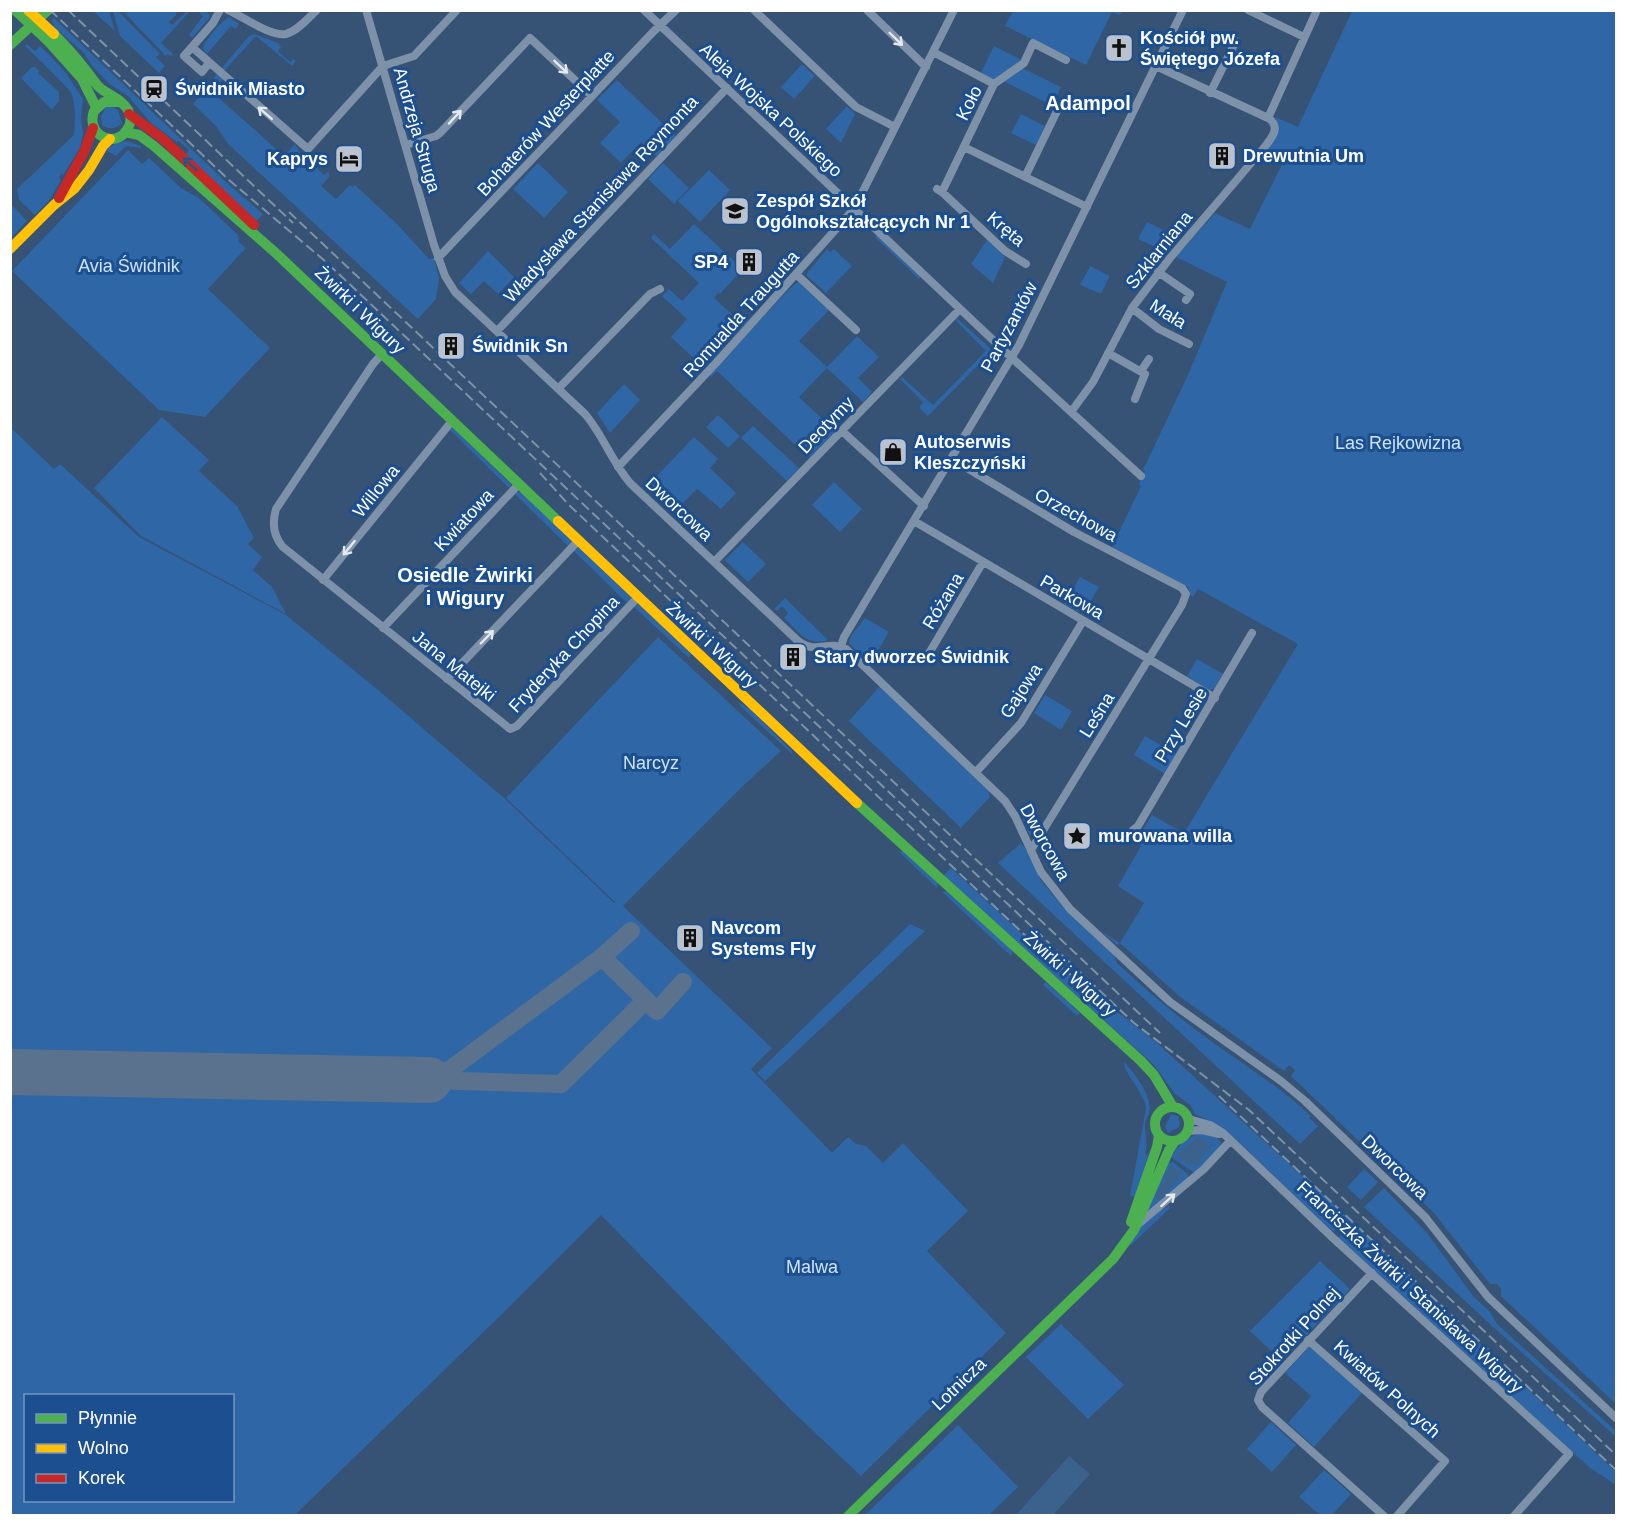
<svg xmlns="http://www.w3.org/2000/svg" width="1627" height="1526" font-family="Arial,sans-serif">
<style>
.green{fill:#2f66a5;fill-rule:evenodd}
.water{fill:#3b618d}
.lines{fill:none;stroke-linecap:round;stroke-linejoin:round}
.taxiway{stroke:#5a728e;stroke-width:18}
.runway{stroke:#5a728e;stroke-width:46}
.street{stroke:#7d92a8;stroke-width:8}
.fast{stroke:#4caf50;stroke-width:10}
.slow{stroke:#ffc107;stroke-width:10}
.jam{stroke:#c62828;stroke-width:10}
.rail{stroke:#7e92a7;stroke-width:2;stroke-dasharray:10 4.5;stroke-linecap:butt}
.fast-bridge{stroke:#4caf50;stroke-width:10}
.slow-bridge{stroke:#ffc107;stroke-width:10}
.oneway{stroke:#e5e9ee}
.oneway2{stroke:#205989}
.labels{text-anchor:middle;stroke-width:6;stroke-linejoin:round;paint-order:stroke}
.poi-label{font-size:18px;font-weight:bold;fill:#fff;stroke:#1b4f8f;text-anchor:start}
.street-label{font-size:18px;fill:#fff;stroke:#1b4f8f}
.park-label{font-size:18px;fill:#cfe3fa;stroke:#1b4f8f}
.neighbourhood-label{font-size:20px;font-weight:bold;fill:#fff;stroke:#1b4f8f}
</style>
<rect width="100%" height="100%" fill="#365274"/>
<path class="green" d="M93,11h16l6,20z
M113,11h5l42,43 -4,3 9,9 -6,7 -39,-37z
M123,11h54l-1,4 -7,7 3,3 15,-14h3l-29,32 12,11 -1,2 -5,-2 -2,2 -3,-4z
M197,11h10l3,6 -18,21 -3,-3 14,-19z
M1013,11h109l-2,4 -8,-3 -26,53 -81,-39z
M1352,11h264v1393l-115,-108v-7l-4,-5h-7l-56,-71 -143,-137 4,-6 -6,-5 -5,6 -105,-75 -59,-53 -3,2 -16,-14 19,12 24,-40 -26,-17 23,-40 -6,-4 17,-27 32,18 114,-189 -100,-55 -5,8 -2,-1 -3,-9 -76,-40 29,-61 -2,-2 6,-13 -2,-1 44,-93 40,-95 -51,-25 39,-44 35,16 33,-67 -18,-8c8,-13 17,-22 10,-37l23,10z
M229,17l10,7 -3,5 -5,-3 -24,28 -4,-5c1,-8 19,-29 26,-32z
M54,18l174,166 35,30 -8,8 -70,-67 4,-5 -10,-9 -2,1 -26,-19 -23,-27 -17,-11 -19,-19 -8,-13 -31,-27 1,-1 -3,-4z
M254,34l24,9 3,4 -3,4 12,11 3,-3 3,2 -4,5 -36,-30 -32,35 -4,-1 29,-34z
M27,44l8,7 5,-5 23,23 20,30 -2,19 2,16 -3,14 -17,27 -2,-1 -2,4 2,2 -12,21 -14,14 -16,-15 -2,-11 57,-54c1,-14 2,-30 -3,-42 -3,-6 -38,-39 -46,-47z
M994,46l28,14 -28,20 -13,-7z
M802,64l13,12 -21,23 -13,-12z
M32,67h3l4,4 -1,2 21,19v9l-7,9 -31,-32z
M1022,68l39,19 -8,19 -50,-25z
M217,74l6,5 -11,13 72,64 11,-12 4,7 25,24 4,-3 1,1v4l-8,9 15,13 14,-14 3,2 2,-2 42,39 32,35 5,-1 5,21 -3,20 -18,20 -190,-175 -12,-18 -23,-22c9,-10 15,-20 24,-30z
M617,80l59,56 -20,20 -15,-14 -20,21 -21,-20 20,-21 -23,-22z
M106,106h6l6,4 4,13c-6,6 -13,7 -20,2l-1,-8z
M847,106l8,8 -14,29 -15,-14z
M1021,114l24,12 -9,19 -25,-12z
M126,141l15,5 -1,2 -14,-2 -10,10 -10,-6 8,-6z
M128,150l14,14 7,-6 32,30 18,10 39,37 1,7 7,6 -38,41 62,59 -65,69 -46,-7 -147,-139z
M538,163l30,29 -24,26 -31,-29z
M663,163l26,25 -15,16 -26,-25z
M709,170l21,20 -30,32 -22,-21z
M10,203l17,18 -16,17h-1z
M1147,222l33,16 -13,14 -29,-13z
M694,224l49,45 -23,25 -2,-1 -4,5 29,26 6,-6 1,1 -24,25 -3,1 1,2 -11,12 -2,-2 -8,10 -32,-30 16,-18 -25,-23 7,-7 13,12 17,-18 -48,-45 3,-4 16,15z
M878,235l43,41 -2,3 -44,-42z
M987,240l18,17 -12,26 -22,-19z
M827,249l3,3 4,-3 18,17 -26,27 -19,-17v-3z
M488,251l26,26 -16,17 -14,-13 -13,13 -12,-11z
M1090,266l20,10 -9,18 -21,-9z
M798,282l31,28 -30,31 28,26 30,-31 22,21 -21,21 14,14 -9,10 -36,-34 -28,29 36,34 -26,27 -92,-87 -6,6 -2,-2 80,-86z
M957,318l36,33 -2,2 11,11 -13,-10 -61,62 -9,-8 4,-6 -23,-23 2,-2 31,28 53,-54 -30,-30z
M624,384l16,16 -30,33 -13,-20z
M718,415l22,21 -12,12 -22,-21z
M162,417l47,43 -10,11 38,35 17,32 -6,6 14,13 -9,13 19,17 14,27 -145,-78 -47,-48z
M753,426l46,42 -12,13 -46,-43z
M10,427l44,42 6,-5 79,73 147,78 97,79 122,105 109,104h2l-110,-105 152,-161 123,114 -37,34 -121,121 149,142 -21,21 81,84 16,-16 8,7 10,2 17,17 20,-20 65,68 -41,40 79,82 -145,143 -69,-65 -191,-196 -102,102 -204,198h-284zM26,1396h206v104h-206z
M453,428l58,56 -1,5 -61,-60z
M694,437l24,22 -8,9 26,25 -15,16 -24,-20 -21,21 -27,-26z
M834,482l28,27 -22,23 -28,-27z
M517,492l5,1 50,48 -2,7 -56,-55z
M743,542l23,22 -18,18 -23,-22z
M578,547l53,49 -1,8 -6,-4 -51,-50z
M1080,577l19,10 -16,27 -19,-10z
M785,598l43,42c-21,7 -30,-9 -44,-22l4,-5 -6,-7 -5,5 -3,-2z
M637,604l4,2 50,48 -2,4 -56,-52z
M865,618l24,14 -18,30 -3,-3 -2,2 -17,-18 2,-7z
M1197,659l26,15 -9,15 -5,1 -22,-14z
M880,686l108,103 2,8 -29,31 -112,-107z
M1045,695l27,16 -11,19 -27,-17z
M738,702l12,7 42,42v3l-51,-47z
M1145,736l31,18 -11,20 -31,-19z
M1027,813l14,13 -7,11 -5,-3 -7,-18z
M1021,843l9,12 12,27 22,26 50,47 3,8c29,27 58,52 90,75 35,26 72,48 104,78l-2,2 9,8 -18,18 -302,-281z
M898,851l6,1 34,31 -1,5z
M951,868l97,90 108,84 191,175 -11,13 -4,1 -106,-101 -31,-16 -5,-9 -15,-11 -21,-29 -211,-189z
M946,891l67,59 -2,6 -69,-64z
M910,924l15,7 -160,150 -8,-8z
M1046,982l34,31 -3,3 -34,-31z
M1124,1062c10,10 24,29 26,45 0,6 -4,12 -5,18 0,10 3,18 0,28l3,2 -12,42 -6,-1 16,-88c-2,-16 -23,-36 -22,-46z
M1171,1114l7,2 2,7 -1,4 -11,6 -3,-6z
M1201,1133c9,1 16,1 20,10l-2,6 -25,24 -23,-16c6,-11 18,-21 30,-24z
M1173,1162l15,12 1,4 -45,40 25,-55z
M1364,1169l14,13 -17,18 -14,-13z
M1384,1188l43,45 47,64 16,15 7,12 119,107v6l-125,-112 -127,-118z
M1169,1205l1,3 -39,37 -1,-3 7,-12 10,-10z
M1350,1221l266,251v13l-26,-17 -251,-230 1,-4z
M1320,1261l30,28 -68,72 -32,-30z
M1061,1324l63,61 -36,34 -62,-62z
M1310,1346l52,47 -48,54 -26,-24 23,-27 -26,-23z
M1271,1422l25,23 -24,27 -25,-23z
M958,1425l60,62 -29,28h-124z
M1324,1470l27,24 -19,21h-12l-21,-18z"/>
<path class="water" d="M1200,1136l11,11 -11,10 1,4 -4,4 -4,-2 -3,3 -14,-11z
M1171,1165l12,8 -22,27 -5,-3z
M1069,1456l21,18 -37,41h-37z"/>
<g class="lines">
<path class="taxiway" d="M631,931l-29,26 55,54 26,-29
M429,1080l132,4 84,-83
M431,1080l13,-6 158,-117"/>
<path class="runway" d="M10,1072l419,8"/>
<path class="street" d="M228,10c14,6 43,27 58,24 12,-3 22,-16 31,-24
M366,10l68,235 11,31 10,16 130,122c18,21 27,48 45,69l167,157c19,16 31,-1 49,9l159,152 10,15 26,56 29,37 100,93 111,79 24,20 120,116 63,80 128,121
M644,10l368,348 129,118
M754,10l102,97 39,20
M867,10l59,57
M1248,10l56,27
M192,47l116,102 75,-83 31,-10 43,-46
M933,52l61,32 -52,108 -5,-3
M209,63l-7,9 -18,-16 29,-33 7,-13
M994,84l30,-21 9,-20 33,17
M1210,93l26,-52
M1268,118l49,-108
M406,145l30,-9 4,-3 90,-95 62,58
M964,147l123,60
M1025,177l33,-68
M942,192l63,59 21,13
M438,258l216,-227 22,-21
M1158,272l32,22 -4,6
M797,275l59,55
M1132,308l27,21 30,15
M497,331l230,-243
M1108,353l37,21 -10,25
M382,354l-9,10 -97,145c-4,14 -3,27 7,38l227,182 7,-3 121,-129
M1141,371l8,-12
M558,389l92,-95 10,-5
M1071,412l22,-30 39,-74 38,-50 93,-109c8,-10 19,-22 5,-31l-112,-52
M842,431l82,75
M952,459l122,73 108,56 4,6 -4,11 -151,245
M618,467l98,-104 138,-154 100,-199
M914,521l301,177
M714,562l246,-253
M323,580l129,-159
M383,628l136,-144
M841,646l3,-9 175,-292 164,-335
M928,655l55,-93
M447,679l131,-138
M976,772l45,-49 62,-102
M1133,830l5,-4 114,-193
M1189,1119l21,6 13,8 110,105 236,216 -55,62
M1188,1131l14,-1 17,4
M1136,1226l68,-57 26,-28
M1372,1273l-111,119 -3,8 4,7 122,109
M1308,1340l137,121 -48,55"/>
<path class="fast" d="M54,34c11,11 21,22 31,35 5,6 9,13 14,18 9,8 23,12 29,23 3,6 3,13 0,18 -11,22 -43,8 -34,-17l10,-9h16
M47,40l35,39 14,28
M10,45l38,-35
M125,132l14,3 15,11 124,109 280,266
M857,803l284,258 13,14 19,32
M1155 1124a17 17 0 1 1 34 0a17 17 0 1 1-34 0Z
M1131,1222l26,-75 2,-12
M848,1516l265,-257 21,-29 35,-80 6,-9"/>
<path class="slow" d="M10,249l44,-44 21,-17 14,-18 14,-24 7,-7
M558,521l299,282"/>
<path class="jam" d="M129,114l34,25 91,86
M59,198l25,-46 9,-24"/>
<path class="rail" d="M50,10l179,170 96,81 809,762 115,87 367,345
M68,10l225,213
M289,212l871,821
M540,473l28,31 478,451 35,28
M1219,1096l397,374"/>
<path class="fast-bridge" d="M15,10l32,30"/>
<path class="slow-bridge" d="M28,10l26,24"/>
</g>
<defs><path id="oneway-shaft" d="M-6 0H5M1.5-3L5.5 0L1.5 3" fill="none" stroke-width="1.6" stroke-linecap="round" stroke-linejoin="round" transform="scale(1.5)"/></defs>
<g class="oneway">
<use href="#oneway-shaft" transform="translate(896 39) rotate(44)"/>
<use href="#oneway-shaft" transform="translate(561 67) rotate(43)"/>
<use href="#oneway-shaft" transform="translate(265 113) rotate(-139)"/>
<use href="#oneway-shaft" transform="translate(455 117) rotate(-47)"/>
<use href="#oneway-shaft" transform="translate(349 548) rotate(129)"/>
<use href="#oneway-shaft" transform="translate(487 637) rotate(-46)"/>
<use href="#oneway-shaft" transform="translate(1168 1200) rotate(-42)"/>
</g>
<use class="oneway2" href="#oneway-shaft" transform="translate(190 164) rotate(-137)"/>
<defs>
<g id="church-square" transform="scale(1.5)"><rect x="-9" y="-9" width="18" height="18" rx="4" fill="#b9c2ce" stroke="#1b4f8f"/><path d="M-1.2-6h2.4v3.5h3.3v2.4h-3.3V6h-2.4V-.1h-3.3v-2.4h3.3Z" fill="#111"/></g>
<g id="station-square" transform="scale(1.5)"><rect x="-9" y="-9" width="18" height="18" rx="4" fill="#b9c2ce" stroke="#1b4f8f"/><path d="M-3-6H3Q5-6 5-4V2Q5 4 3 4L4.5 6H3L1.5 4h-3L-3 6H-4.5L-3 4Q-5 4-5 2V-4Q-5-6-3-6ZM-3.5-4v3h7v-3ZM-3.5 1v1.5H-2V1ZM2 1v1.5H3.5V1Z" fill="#111"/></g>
<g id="building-square" transform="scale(1.5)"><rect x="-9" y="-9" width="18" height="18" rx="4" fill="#b9c2ce" stroke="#1b4f8f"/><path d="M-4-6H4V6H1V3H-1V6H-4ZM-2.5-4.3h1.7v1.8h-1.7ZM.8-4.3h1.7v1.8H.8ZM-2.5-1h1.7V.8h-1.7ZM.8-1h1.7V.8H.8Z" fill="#111"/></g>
<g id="hotel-square" transform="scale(1.5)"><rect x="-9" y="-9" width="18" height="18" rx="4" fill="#b9c2ce" stroke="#1b4f8f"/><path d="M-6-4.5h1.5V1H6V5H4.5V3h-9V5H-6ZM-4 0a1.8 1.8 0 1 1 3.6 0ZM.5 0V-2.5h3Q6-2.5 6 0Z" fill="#111"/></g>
<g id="school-square" transform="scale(1.5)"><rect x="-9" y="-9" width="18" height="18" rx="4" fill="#b9c2ce" stroke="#1b4f8f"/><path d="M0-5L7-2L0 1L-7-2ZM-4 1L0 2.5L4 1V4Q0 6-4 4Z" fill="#111"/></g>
<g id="shop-square" transform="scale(1.5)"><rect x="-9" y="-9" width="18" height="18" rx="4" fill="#b9c2ce" stroke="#1b4f8f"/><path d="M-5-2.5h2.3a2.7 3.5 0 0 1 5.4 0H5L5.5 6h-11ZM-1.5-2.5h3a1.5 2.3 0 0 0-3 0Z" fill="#111"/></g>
<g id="sight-square" transform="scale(1.5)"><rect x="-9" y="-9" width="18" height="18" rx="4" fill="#b9c2ce" stroke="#1b4f8f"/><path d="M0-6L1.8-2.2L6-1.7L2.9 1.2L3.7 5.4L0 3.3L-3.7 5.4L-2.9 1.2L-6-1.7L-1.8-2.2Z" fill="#111"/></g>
</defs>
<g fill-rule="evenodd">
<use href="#church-square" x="1119" y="48"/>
<use href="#station-square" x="154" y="89"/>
<use href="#building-square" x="1222" y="156"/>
<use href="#hotel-square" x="349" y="159"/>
<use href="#school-square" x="735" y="211"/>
<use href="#building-square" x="749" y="262"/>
<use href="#building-square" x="451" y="346"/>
<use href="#shop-square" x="893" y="452"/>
<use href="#building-square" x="793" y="657"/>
<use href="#sight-square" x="1077" y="836"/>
<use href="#building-square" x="690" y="938"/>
</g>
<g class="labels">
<g class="poi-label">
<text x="1140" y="44">Kościół pw.<tspan x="1140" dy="21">Świętego Józefa</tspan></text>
<text x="175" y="95">Świdnik Miasto</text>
<text x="1243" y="162">Drewutnia Um</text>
<text x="328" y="165" text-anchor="end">Kaprys</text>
<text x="756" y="207">Zespół Szkół<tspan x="756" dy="21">Ogólnokształcących Nr 1</tspan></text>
<text x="728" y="268" text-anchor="end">SP4</text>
<text x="472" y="352">Świdnik Sn</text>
<text x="914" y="448">Autoserwis<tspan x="914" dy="21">Kleszczyński</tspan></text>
<text x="814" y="663">Stary dworzec Świdnik</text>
<text x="1098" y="842">murowana willa</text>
<text x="711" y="934">Navcom<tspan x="711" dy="21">Systems Fly</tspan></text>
</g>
<g class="street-label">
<text transform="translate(969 103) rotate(-64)" y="6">Koło</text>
<text transform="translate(771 110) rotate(43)" y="6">Aleja Wojska Polskiego</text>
<text transform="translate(546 123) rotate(-47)" y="6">Bohaterów Westerplatte</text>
<text transform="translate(417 130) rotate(74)" y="6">Andrzeja Struga</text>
<text transform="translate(601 199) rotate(-47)" y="6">Władysława Stanisława Reymonta</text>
<text transform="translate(1006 229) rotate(40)" y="6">Kręta</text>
<text transform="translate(1159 250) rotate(-51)" y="6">Szklarniana</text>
<text transform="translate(360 310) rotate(44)" y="6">Żwirki i Wigury</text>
<text transform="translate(741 314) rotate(-48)" y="6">Romualda Traugutta</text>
<text transform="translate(1168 314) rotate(32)" y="6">Mała</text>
<text transform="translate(1009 327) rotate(-62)" y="6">Partyzantów</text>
<text transform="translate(826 425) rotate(-46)" y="6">Deotymy</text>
<text transform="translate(376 491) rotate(-51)" y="6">Willowa</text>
<text transform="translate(679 509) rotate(43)" y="6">Dworcowa</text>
<text transform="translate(1076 515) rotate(29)" y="6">Orzechowa</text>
<text transform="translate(464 520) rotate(-47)" y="6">Kwiatowa</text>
<text transform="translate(1072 597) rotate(30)" y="6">Parkowa</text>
<text transform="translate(943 601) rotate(-59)" y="6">Różana</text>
<text transform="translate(712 645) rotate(43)" y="6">Żwirki i Wigury</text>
<text transform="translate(564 654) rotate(-47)" y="6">Fryderyka Chopina</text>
<text transform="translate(454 666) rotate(39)" y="6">Jana Matejki</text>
<text transform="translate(1021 691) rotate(-57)" y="6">Gajowa</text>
<text transform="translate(1097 715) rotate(-58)" y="6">Leśna</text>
<text transform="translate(1181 725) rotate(-59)" y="6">Przy Lesie</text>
<text transform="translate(1045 842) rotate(61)" y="6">Dworcowa</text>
<text transform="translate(1070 974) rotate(42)" y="6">Żwirki i Wigury</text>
<text transform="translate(1395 1167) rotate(44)" y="6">Dworcowa</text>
<text transform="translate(1410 1287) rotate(43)" y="6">Franciszka Żwirki i Stanisława Wigury</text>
<text transform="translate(1294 1336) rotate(-48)" y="6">Stokrotki Polnej</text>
<text transform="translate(959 1384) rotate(-44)" y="6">Lotnicza</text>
<text transform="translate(1387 1389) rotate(42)" y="6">Kwiatów Polnych</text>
</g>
<g class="park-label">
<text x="129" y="272">Avia Świdnik</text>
<text x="1398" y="449">Las Rejkowizna</text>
<text x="651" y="769">Narcyz</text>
<text x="812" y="1273">Malwa</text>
</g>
<g class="neighbourhood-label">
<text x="1088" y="110">Adampol</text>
<text x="465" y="582">Osiedle Żwirki<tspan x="465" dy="23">i Wigury</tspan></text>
</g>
</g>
<rect width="1627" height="1526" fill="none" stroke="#ffffff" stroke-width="24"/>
<rect x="24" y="1394" width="210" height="108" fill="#1b4f8f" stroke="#7695bc" stroke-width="1.5"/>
<rect x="36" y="1414" width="30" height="9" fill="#4caf50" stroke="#7695bc" stroke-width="1.5"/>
<text x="78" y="1424" font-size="18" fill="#ffffff">Płynnie</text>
<rect x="36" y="1444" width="30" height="9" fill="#ffc107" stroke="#7695bc" stroke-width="1.5"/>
<text x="78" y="1454" font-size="18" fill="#ffffff">Wolno</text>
<rect x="36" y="1474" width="30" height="9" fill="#c62828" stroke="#7695bc" stroke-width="1.5"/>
<text x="78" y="1484" font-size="18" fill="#ffffff">Korek</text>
</svg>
